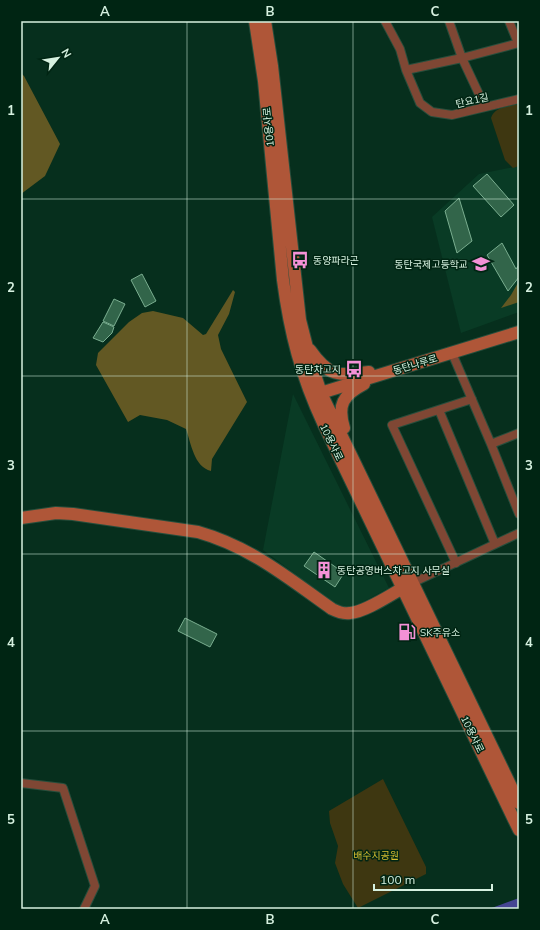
<svg xmlns="http://www.w3.org/2000/svg" width="540" height="930" font-family="Mulish,'Noto Sans KR',sans-serif">
<style>
.built{fill:#093b25}
.green{fill:#3e3711}
.forest{fill:#625823}
.water{fill:#454693}
.building{fill:#32654a;stroke:#7aae90}
.lines{fill:none;stroke-linecap:round;stroke-linejoin:round}
.street-casing{stroke:#274e3c;stroke-width:10}
.secondary-casing{stroke:#274e3c;stroke-width:14}
.street{stroke:#7f4734;stroke-width:8}
.secondary{stroke:#af5638;stroke-width:12}
.grid{fill:none;stroke:#d6f1e0;stroke-width:1;stroke-opacity:0.55}
.labels{text-anchor:middle;stroke-width:3;stroke-linejoin:round;paint-order:stroke}
.street-label{font-size:10px;fill:#d6f1e0;stroke:#002513}
.poi-label{font-size:10px;fill:#d6f1e0;stroke:#002513;text-anchor:start}
.park-label{font-size:10px;fill:#d7bf31;stroke:#002513}
.neatline{fill:none;stroke:#d6f1e0;stroke-width:1.5}
.grid-label{font-size:13px;text-anchor:middle;font-weight:bold;fill:#d6f1e0}
</style>
<rect width="100%" height="100%" fill="#062f1d"/>
<path class="built" d="M519,166v146l-58,21 -29,-116 47,-43z
M293,394l96,194 -36,19 -16,-2 -74,-55z"/>
<path class="green" d="M519,104v62l-6,2 -8,-8 -14,-42c3,-11 18,-12 28,-14z
M383,779l43,88v7l-68,34 -15,-24 -8,-21 3,-17 -8,-23 -1,-12z"/>
<path class="forest" d="M21,73l3,3 36,68 -15,32 -24,18z
M519,281v21l-18,6 10,-13z
M233,290l2,2 -6,22 -11,21 3,14 26,53 -35,57 -1,12c-17,-4 -20,-28 -25,-42l-19,-9 -27,-5 -12,7 -32,-57 2,-12 31,-31 13,-9 11,-2 30,7 20,17 3,-1z"/>
<path class="water" d="M519,898v11h-30z"/>
<path class="building" d="M487,174l27,31 -13,12 -28,-31z
M459,198l13,43 -15,12 -12,-42z
M502,243l14,26 3,-4v12l-11,14 -21,-36z
M142,274l14,27 -11,6 -14,-27z
M114,299l11,5 -11,22 -11,-5z
M103,322l11,5 -2,6 -9,9 -10,-4z
M314,552l30,21 -9,14 -31,-21z
M185,618l32,16 -7,13 -32,-16z"/>
<g class="lines">
<g class="street-casing">
<path id="street" d="M385,21l15,28 6,21 14,33 12,9 20,3 67,-16
M449,21l13,37 23,49
M509,21l9,22
M406,70l56,-12 57,-15
M452,353l39,91
M439,410l56,134
M519,433l-28,11 28,70
M456,563l-64,-138 80,-26
M412,583l107,-50
M21,783l42,5 32,98 -11,23"/>
</g>
<g class="secondary-casing">
<path id="secondary" d="M255,21l9,60 19,199c7,53 18,96 41,145l195,405
M265,21l7,45 28,254 11,43 10,30 198,410
M310,350c19,27 28,26 59,22
M314,395l205,-63
M344,428c-7,-23 -1,-33 20,-44
M21,518l35,-5 17,1 125,18c53,15 90,46 134,77 6,3 12,5 18,4 16,-1 43,-20 58,-28"/>
</g>
<use href="#street" class="street"/>
<use href="#secondary" class="secondary"/>
</g>
<path class="grid" d="M187,21v888M353,21v888M21,199h498M21,376h498M21,554h498M21,731h498"/>
<defs>
<g id="bus-bare" transform="scale(1.38)"><path d="M-5-6H5V4H4V6H2V4H-2V6H-4V4H-5ZM-3.5-4V0h7V-4ZM-3.5 1.2v1.5H-2V1.2ZM2 1.2v1.5H3.5V1.2Z" fill="#f391d6" stroke="#002513" stroke-width="2.5" paint-order="stroke"/></g>
<g id="school-bare" transform="scale(1.38)"><path d="M0-5L7-2L0 1L-7-2ZM-4 1L0 2.5L4 1V4Q0 6-4 4Z" fill="#f391d6" stroke="#002513" stroke-width="2.5" paint-order="stroke"/></g>
<g id="building-bare" transform="scale(1.38)"><path d="M-4-6H4V6H1V3H-1V6H-4ZM-2.5-4.3h1.7v1.8h-1.7ZM.8-4.3h1.7v1.8H.8ZM-2.5-1h1.7V.8h-1.7ZM.8-1h1.7V.8H.8Z" fill="#f391d6" stroke="#002513" stroke-width="2.5" paint-order="stroke"/></g>
<g id="fuel-bare" transform="scale(1.38)"><path d="M-5.5-6h7V0h2V4h1.3V-2.5L3-4.5l.8-.8L6-3V5H2.5V1h-1V6h-7ZM-4.2-4.7v3.2H.2V-4.7Z" fill="#f391d6" stroke="#002513" stroke-width="2.5" paint-order="stroke"/></g>
</defs>
<g fill-rule="evenodd">
<use href="#bus-bare" x="300" y="260"/>
<use href="#school-bare" x="481" y="264"/>
<use href="#bus-bare" x="354" y="369"/>
<use href="#building-bare" x="324" y="570"/>
<use href="#fuel-bare" x="407" y="632"/>
</g>
<g class="labels">
<g class="street-label">
<text transform="translate(472 100) rotate(-13)" y="4">탄요1길</text>
<text transform="translate(268 127) rotate(-95)" y="4">10용사로</text>
<text transform="translate(415 364) rotate(-17)" y="4">동탄나루로</text>
<text transform="translate(332 442) rotate(64)" y="4">10용사로</text>
<text transform="translate(473 734) rotate(64)" y="4">10용사로</text>
</g>
<g class="poi-label">
<text x="313" y="264">동양파라곤</text>
<text x="468" y="268" text-anchor="end">동탄국제고등학교</text>
<text x="341" y="373" text-anchor="end">동탄차고지</text>
<text x="337" y="574">동탄공영버스차고지 사무실</text>
<text x="420" y="636">SK주유소</text>
</g>
<g class="park-label">
<text x="376" y="859">배수지공원</text>
</g>
</g>
<rect width="540" height="930" fill="none" stroke="#002513" stroke-width="44"/>
<g transform="translate(58 58) rotate(60)" stroke="#002513" stroke-width="3" paint-order="stroke">
<path d="M0-3L7 15L0 10L-7 15Z" fill="#d6f1e0"/>
<text y="-6" font-size="11" font-weight="bold" text-anchor="middle" fill="#d6f1e0">N</text>
</g>
<path d="M374 884v6h118v-6" fill="none" stroke="#d6f1e0" stroke-width="2"/>
<text x="380" y="884" font-size="12" fill="#d6f1e0" stroke="#002513" stroke-width="3" paint-order="stroke">100 m</text>
<rect x="22" y="22" width="496" height="886" class="neatline"/>
<g class="grid-label">
<text x="105" y="16">A</text>
<text x="270" y="16">B</text>
<text x="435" y="16">C</text>
<text x="11" y="115">1</text>
<text x="529" y="115">1</text>
<text x="11" y="292">2</text>
<text x="529" y="292">2</text>
<text x="11" y="470">3</text>
<text x="529" y="470">3</text>
<text x="11" y="647">4</text>
<text x="529" y="647">4</text>
<text x="11" y="824">5</text>
<text x="529" y="824">5</text>
<text x="105" y="924">A</text>
<text x="270" y="924">B</text>
<text x="435" y="924">C</text>
</g>
</svg>
